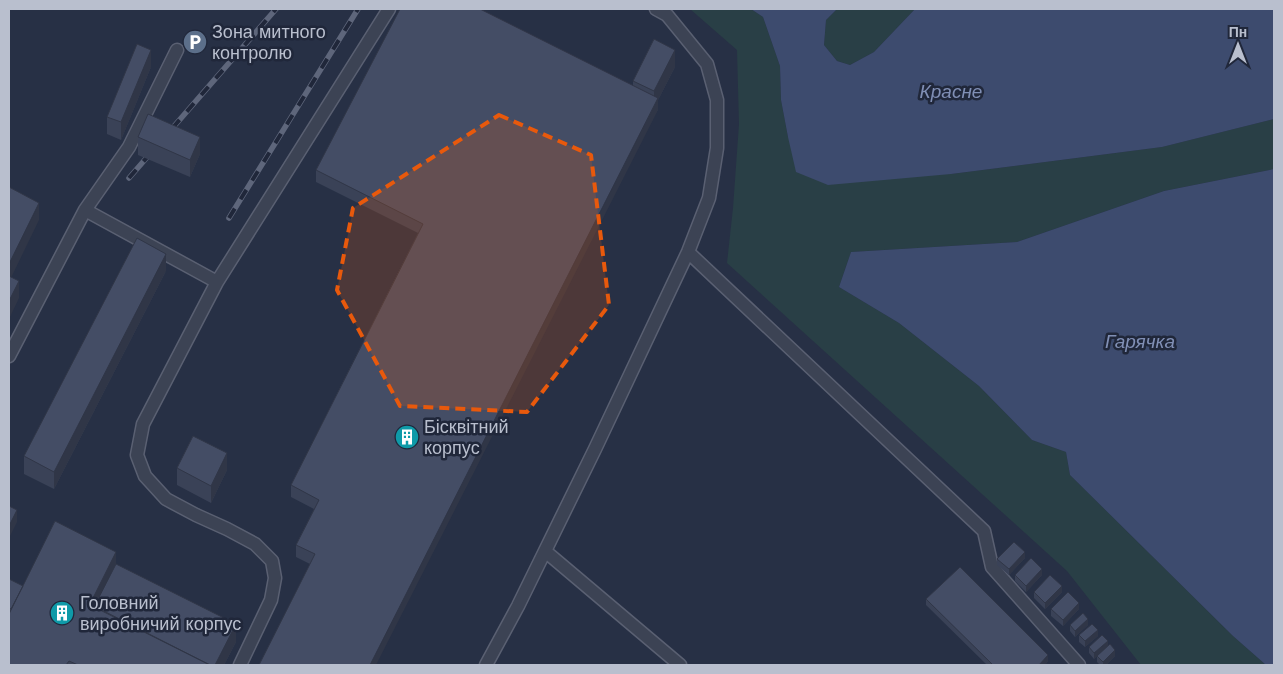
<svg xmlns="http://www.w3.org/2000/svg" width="1283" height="674" font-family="'Work Sans',sans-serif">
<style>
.green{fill:#293f46}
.water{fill:#3d4b6e}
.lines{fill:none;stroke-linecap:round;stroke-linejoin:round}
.lane-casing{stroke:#5a6072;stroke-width:15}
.lane{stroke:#3c4354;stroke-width:12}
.rail-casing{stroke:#5e667b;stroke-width:5.5}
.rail{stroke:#20273a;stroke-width:4;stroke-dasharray:11;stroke-linecap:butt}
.wall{fill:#3a4257}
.shaded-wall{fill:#303647}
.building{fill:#444d65;stroke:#303647}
.marked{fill:#e8590c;fill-opacity:0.2;stroke:#e8590c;stroke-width:4;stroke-dasharray:10 6;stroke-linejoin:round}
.labels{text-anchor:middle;stroke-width:5;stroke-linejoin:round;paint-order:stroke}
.poi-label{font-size:18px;fill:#b9bfce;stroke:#20273a;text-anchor:start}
.water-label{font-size:19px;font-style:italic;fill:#808fb5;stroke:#20273a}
</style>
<rect width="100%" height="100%" fill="#273045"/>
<path class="green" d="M690,9h61l12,8 17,49 1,34 7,37 163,37 211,-27 112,-28v50l-110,22 -147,51 -166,10 -12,35 60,36 80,63 53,54 34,12 4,23 163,161 33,29h-125l-74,-94 -340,-308 6,-55 6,-84 -2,-74z
M837,9h78l-41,43 -24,13 -13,-4 -13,-16 2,-25z"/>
<path class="water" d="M751,9h86l-11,11 -2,25 13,16 13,4 24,-13 41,-43h359v110l-112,28 -211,27 -123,11 -32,-13 -8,-35 -7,-37 -1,-34 -17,-49z
M1274,169v496h-8l-33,-29 -163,-161 -4,-23 -34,-12 -53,-54 -80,-63 -60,-36 12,-35 166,-10 147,-51z"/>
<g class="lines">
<g class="lane-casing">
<path id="lane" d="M85,210l132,72
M688,252l296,279 8,36 87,98
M9,356l76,-146 44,-63 48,-97
M545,551l135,114
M240,665l31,-65 4,-22 -3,-17 -17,-17 -28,-15 -31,-14 -30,-16 -21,-23 -8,-21 6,-31 74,-142 172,-273
M486,665l32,-59 77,-157 93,-197 21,-54 8,-50v-48l-10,-36 -40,-49 -11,-6"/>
</g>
<use href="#lane" class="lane"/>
<g class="rail-casing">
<path id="rail" d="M129,178l147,-169
M229,218l129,-209"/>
</g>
<use href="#rail" class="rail"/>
</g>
<path class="wall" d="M151,67l-30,73 -14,-6v-17z
M675,67l-17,33v10l-348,454 -14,-7v-12l18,-36 -23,-12v-12l127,-252 -102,-51v-12l317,-84v-5z
M138,137l62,17 -10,23 -52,-22z
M166,271l-112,218 -30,-15v-18z
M177,468l50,2 -16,33 -34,-18z
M1025,558l-16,17 -12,-10v-6z
M116,564l120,78 -12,23h-215v-86l14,7z
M1015,575h27l-16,17 -11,-11z
M1034,592h28l-17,17 -11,-11z
M926,599l122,62 -3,4h-58l-61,-60z
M1051,609h28l-16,17 -12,-10z
M1070,625h18l-13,12 -5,-6z
M1079,635l19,1 -13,11 -6,-5z
M1089,647h19l7,9 -9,9h-6l-3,-3v-6l-3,3 -5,-6z"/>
<path class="shaded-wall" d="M151,50v17l-30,73v-18z
M675,50v17l-17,33v10l-282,555h-6l284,-559v-15z
M200,137v17l-10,23v-17z
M39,203v17l-30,62v-18z
M166,254v17l-112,218v-17z
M19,281v17l-10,21v-18z
M227,453v17l-16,33v-17z
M17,510v12l-8,16v-12z
M116,552v29l-19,39 -7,-16z
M1025,552v6l-16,17v-6z
M1042,569v6l-16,17v-6z
M1062,586v6l-17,17v-6z
M1079,603v6l-16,17v-6z
M1088,619v6l-13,12v-6z
M236,624v18l-12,23h-9z
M1098,630v6l-13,11v-6z
M1108,641v6l-14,12v-6z
M1115,650v6l-9,9h-3v-3z
M1048,655v6l-3,4h-6z"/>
<path class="building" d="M400,9h80l178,89 -288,567h-111l56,-111 -19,-9 23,-45 -28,-15 132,-261 -107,-54z
M654,39l21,11 -21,41 -21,-10z
M137,44l14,6 -30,72 -14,-5z
M148,114l52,23 -10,23 -52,-23z
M9,187l30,16 -30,61z
M137,238l29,16 -112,218 -30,-16z
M9,276l10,5 -10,20z
M193,436l34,17 -16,33 -34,-18z
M9,506l8,4 -8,16z
M55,521l61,31 -26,52 120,61h-132l-9,-4 -3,4h-57v-51z
M1014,542l11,10 -16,17 -12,-10z
M1031,558l11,11 -16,17 -11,-11z
M116,564l120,60 -21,41h-5l-116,-58z
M960,567l88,88 -9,10h-46l-67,-66z
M1050,575l12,11 -17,17 -11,-11z
M9,579l14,7 -12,23 -2,-1z
M1068,592l11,11 -16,17 -12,-11z
M1083,613l5,6 -13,12 -5,-6z
M1092,624l6,6 -13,11 -6,-6z
M1102,635l6,6 -14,12 -5,-6z
M1110,644l5,6 -12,12 -6,-6z"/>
<path class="marked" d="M499,115l92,40 18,150 -82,107 -127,-6 -63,-116 16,-82z"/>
<defs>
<g id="parking-disc" transform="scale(1.25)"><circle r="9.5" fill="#5c6f8a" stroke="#20273a"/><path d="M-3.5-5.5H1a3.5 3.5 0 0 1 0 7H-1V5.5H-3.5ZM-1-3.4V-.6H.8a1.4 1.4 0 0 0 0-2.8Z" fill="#fff"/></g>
<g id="building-disc" transform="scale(1.25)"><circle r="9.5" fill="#0f9aa8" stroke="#20273a"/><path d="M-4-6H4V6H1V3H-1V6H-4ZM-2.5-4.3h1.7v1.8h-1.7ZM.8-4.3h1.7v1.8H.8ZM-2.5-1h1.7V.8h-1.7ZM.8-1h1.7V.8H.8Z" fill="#fff"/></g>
</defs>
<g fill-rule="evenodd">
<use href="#parking-disc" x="195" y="42"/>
<use href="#building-disc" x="407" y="437"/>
<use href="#building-disc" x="62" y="613"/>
</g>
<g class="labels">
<g class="poi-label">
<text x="212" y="38">Зона митного<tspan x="212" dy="21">контролю</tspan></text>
<text x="424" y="433">Бісквітний<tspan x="424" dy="21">корпус</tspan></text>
<text x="80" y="609">Головний<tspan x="80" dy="21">виробничий корпус</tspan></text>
</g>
<g class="water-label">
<text x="951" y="98">Красне</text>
<text x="1140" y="348">Гарячка</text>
</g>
</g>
<rect width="1283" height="674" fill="none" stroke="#b9bfce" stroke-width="20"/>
<g transform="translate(1238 45)" stroke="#20273a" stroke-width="4" paint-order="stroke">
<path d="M0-4L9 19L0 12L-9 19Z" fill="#b9bfce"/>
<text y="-8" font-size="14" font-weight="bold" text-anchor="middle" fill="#b9bfce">Пн</text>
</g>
</svg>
